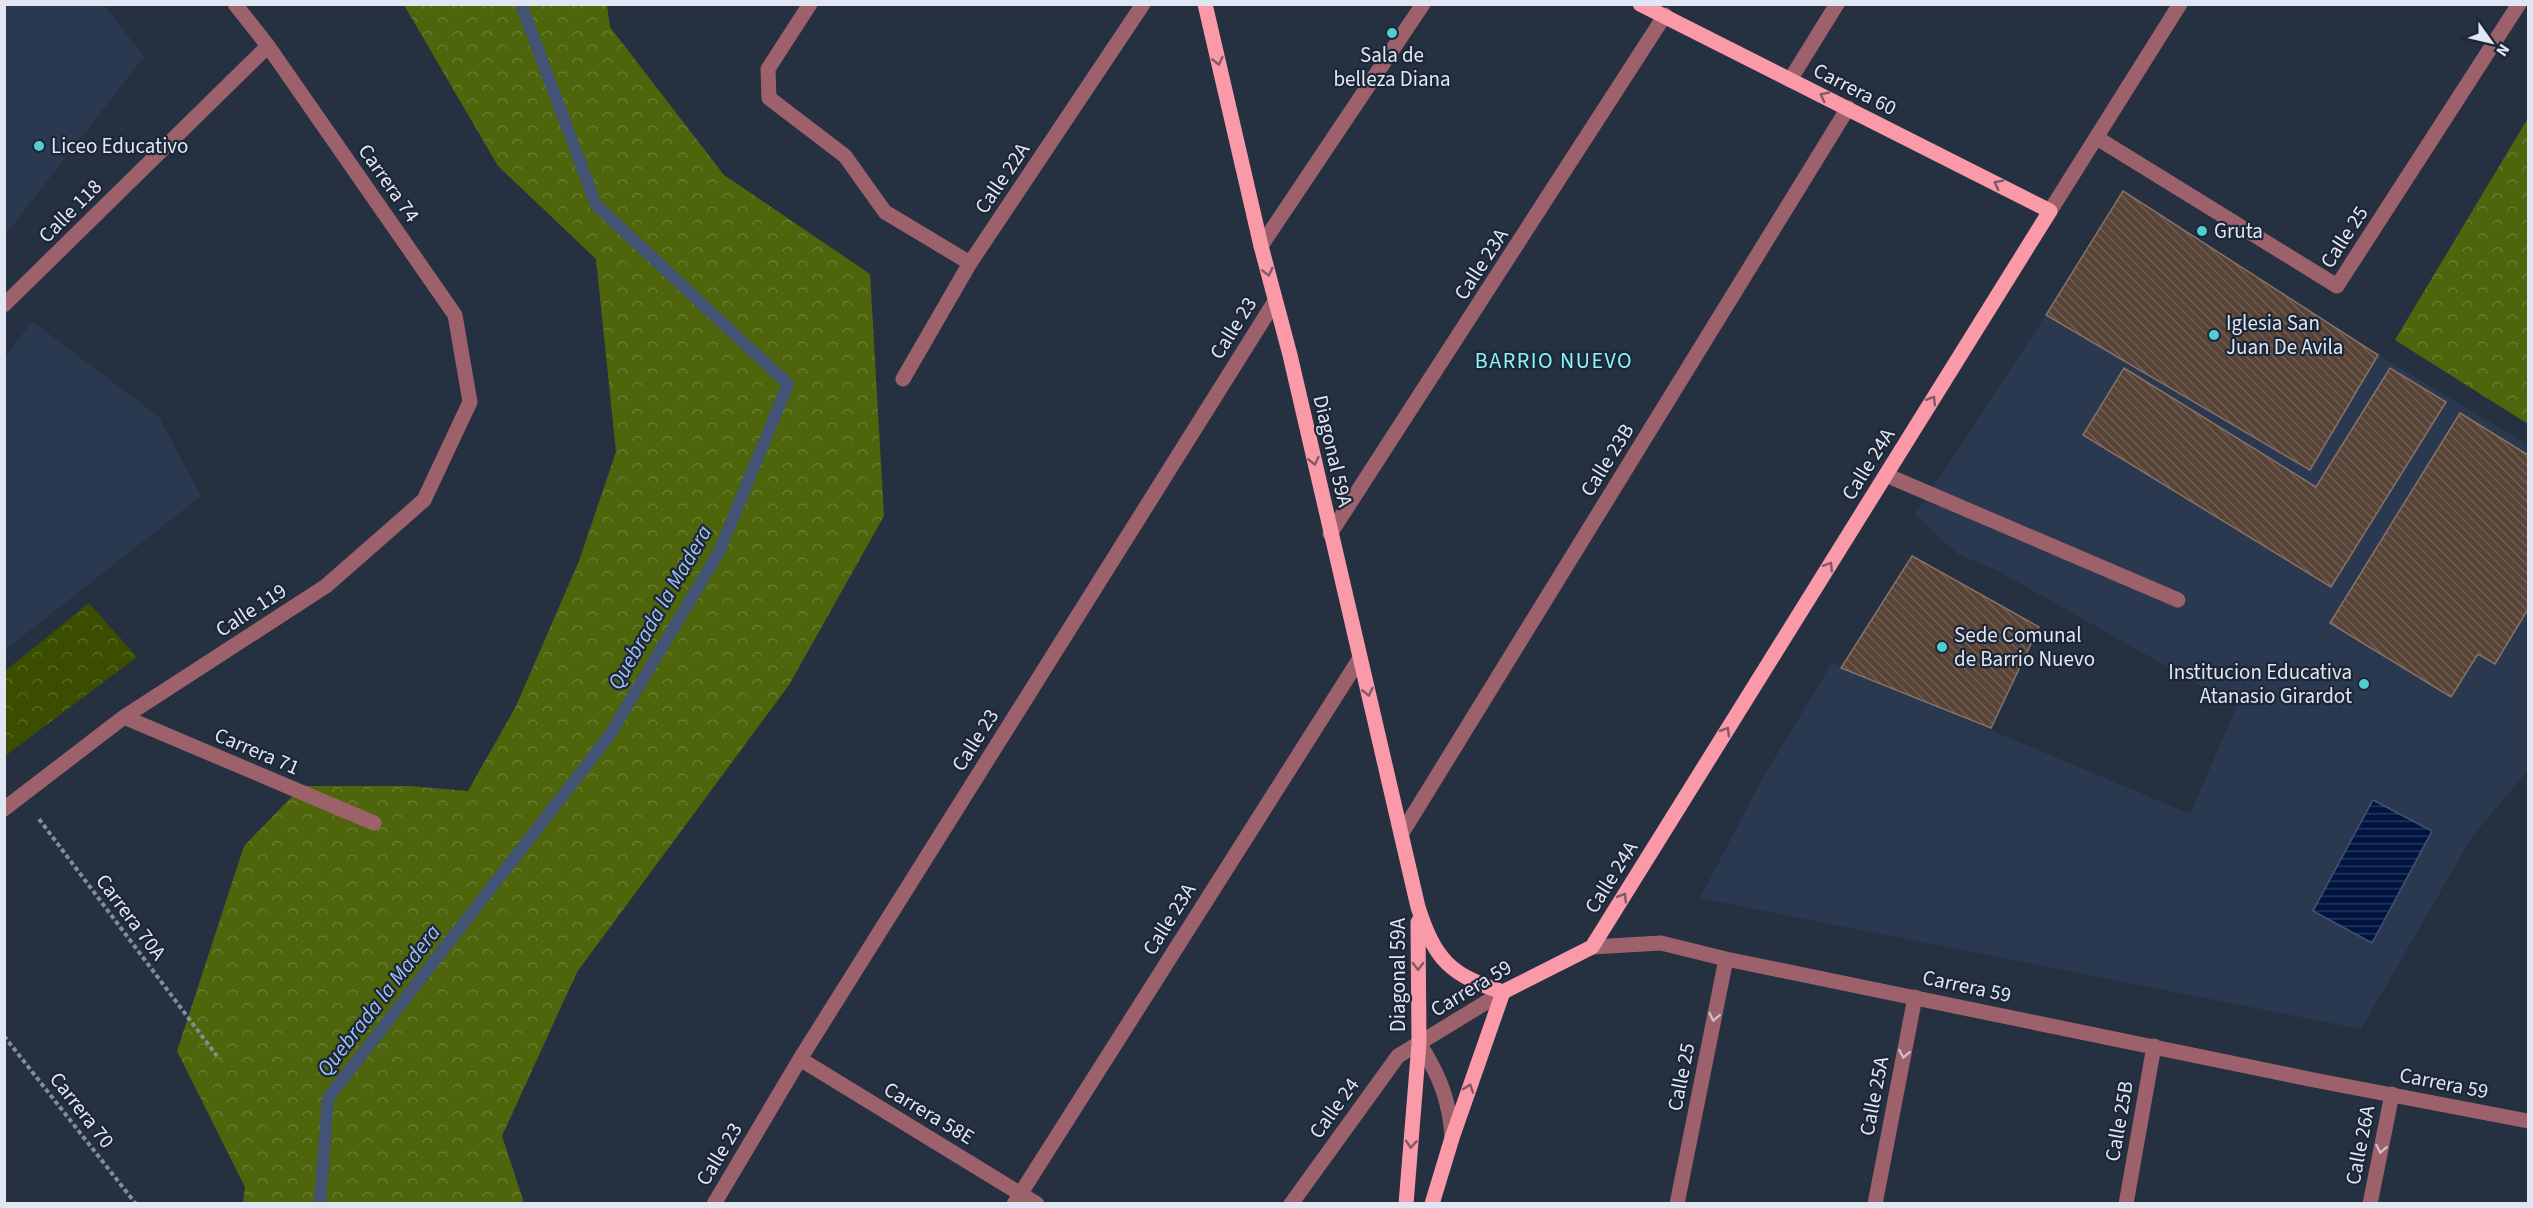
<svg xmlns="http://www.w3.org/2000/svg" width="2533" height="1208" font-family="'Source Sans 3',sans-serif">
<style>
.built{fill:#2b3950}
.forest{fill:url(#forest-crowns)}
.park{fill:url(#park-crowns)}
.water{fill:url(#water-rules);stroke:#435376;stroke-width:1.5}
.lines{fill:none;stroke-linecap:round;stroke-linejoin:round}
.stream{stroke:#435376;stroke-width:12}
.building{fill:url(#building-back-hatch);stroke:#897165;stroke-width:1.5}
.path{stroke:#838c9a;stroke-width:4;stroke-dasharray:4.5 3;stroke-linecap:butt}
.minor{stroke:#9c616a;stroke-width:15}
.major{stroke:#fa99a7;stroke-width:15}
.oneway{stroke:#805a69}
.oneway2{stroke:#ccbfca}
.poi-dot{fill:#52cdd0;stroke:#1c2637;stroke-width:2}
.labels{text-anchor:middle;stroke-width:4.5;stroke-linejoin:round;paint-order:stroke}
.poi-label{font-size:21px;fill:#e0e7f3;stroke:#1c2637;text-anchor:start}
.street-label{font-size:21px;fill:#e0e7f3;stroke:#1c2637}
.neighbourhood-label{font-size:22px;letter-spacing:1.5px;fill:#8af6f8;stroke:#1c2637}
.water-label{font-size:22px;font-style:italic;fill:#a0c2f8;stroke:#1c2637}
</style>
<defs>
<pattern id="forest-crowns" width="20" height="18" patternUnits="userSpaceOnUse" patternTransform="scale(1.5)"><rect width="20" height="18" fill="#4f650c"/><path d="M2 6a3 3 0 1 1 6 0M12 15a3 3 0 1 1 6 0" fill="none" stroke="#687b30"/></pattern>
<pattern id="park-crowns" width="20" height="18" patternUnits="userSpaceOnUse" patternTransform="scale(1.5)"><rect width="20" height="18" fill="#3b4e00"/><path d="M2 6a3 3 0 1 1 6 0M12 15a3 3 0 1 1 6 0" fill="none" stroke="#576826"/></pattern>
<pattern id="water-rules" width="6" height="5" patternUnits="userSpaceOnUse" patternTransform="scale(1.5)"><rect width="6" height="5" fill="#001440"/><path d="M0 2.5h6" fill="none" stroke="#25365c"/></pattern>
<pattern id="building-back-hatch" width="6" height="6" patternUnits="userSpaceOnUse" patternTransform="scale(1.5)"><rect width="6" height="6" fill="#584337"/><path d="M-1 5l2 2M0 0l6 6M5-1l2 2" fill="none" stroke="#705e54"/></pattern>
</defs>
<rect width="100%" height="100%" fill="#253041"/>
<path class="built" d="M5,4l99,1 40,52 -139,178z
M2046,315l264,155 68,-115 150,90v325l-56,67 -111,192 -661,-131 65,-124 67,-111 358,151 47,-108 -239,-135 -40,-17 -43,-39z
M32,321l127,96 42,79 -196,154v-292z"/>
<path class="forest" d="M404,5h203l3,22 114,148 146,99 14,242 -95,169 -212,287 -75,164 22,67h-281l2,-16 -68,-136 67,-205 58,-60h107l59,5 48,-85 63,-145 37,-109 -20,-193 -98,-93z
M2528,118v306l-133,-84z"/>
<path class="park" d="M89,603l48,54 -132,99v-85z"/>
<path class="water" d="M2373,800l59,31 -60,112 -59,-32z"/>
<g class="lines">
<path class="stream" d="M320,1204l8,-106 281,-362 110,-184 69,-168 -192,-179 -75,-201"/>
</g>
<path class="building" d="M2123,191l255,164 -68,115 -264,-155z
M2124,368l192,119 74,-119 56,34 -115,185 -248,-152z
M2460,413l68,42v154l-33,55 -17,-10 -27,43 -121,-74z
M1912,556l127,71 -48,101 -150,-60z"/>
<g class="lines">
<path class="path" d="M39,819l178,237
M4,1036l132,168"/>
<path class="minor" d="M810,4l-42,65 1,29 76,58 40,56 85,51
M1790,80l47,-76
M2097,138l240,148 182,-282
M2050,211l130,-207
M1261,246l162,-242
M4,305l264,-259
M903,379l67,-116 173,-259
M1886,475l292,125
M1330,534l335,-519
M124,717l250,106
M4,809l120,-92 202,-131 98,-86 46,-98 -15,-87 -187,-269 -33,-42
M1402,833l446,-725
M1592,947l69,-4 65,16 588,121 214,41
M1419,1043c20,31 31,58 33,95
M800,1059l237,145
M714,1204l86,-145 475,-758
M1014,1204l346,-546
M1291,1204l107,-148 105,-64
M1677,1204l49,-245
M1875,1204l40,-207
M2126,1204l28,-158
M2370,1204l22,-110"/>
<path class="major" d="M1205,4l56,242 29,109 128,552c17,53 32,68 85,85
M1503,992l89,-45 458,-736 -410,-207
M1406,1204l13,-161 -1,-121
M1432,1204l20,-66 51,-146"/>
</g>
<defs><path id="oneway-chevron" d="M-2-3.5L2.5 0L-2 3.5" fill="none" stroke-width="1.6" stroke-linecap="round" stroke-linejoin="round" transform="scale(1.5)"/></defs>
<g class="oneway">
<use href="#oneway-chevron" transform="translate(1218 61) rotate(77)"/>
<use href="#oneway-chevron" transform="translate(1824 96) rotate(-153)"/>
<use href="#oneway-chevron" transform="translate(1998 184) rotate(-153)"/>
<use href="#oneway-chevron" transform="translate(1268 272) rotate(76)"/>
<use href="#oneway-chevron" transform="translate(1932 400) rotate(-58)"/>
<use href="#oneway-chevron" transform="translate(1314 461) rotate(77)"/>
<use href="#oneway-chevron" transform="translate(1829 566) rotate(-58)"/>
<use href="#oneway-chevron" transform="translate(1368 692) rotate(77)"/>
<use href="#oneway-chevron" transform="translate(1726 731) rotate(-58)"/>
<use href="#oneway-chevron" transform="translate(1623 897) rotate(-58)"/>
<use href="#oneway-chevron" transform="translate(1418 966) rotate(90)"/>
<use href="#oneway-chevron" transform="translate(1469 1088) rotate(-71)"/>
<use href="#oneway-chevron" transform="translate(1411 1144) rotate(94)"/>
</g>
<g class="oneway2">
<use href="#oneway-chevron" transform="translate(1714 1017) rotate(101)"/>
<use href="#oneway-chevron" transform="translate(1904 1054) rotate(101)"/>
<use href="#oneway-chevron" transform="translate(2381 1149) rotate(101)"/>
</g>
<g class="poi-dot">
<circle cx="1392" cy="33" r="6"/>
<circle cx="39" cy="146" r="6"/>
<circle cx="2202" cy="231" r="6"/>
<circle cx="2214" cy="335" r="6"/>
<circle cx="1942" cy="647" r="6"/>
<circle cx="2364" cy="684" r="6"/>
</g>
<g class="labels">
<g class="poi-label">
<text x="1392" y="62" text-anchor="middle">Sala de<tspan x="1392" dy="24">belleza Diana</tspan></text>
<text x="51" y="153">Liceo Educativo</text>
<text x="2214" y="238">Gruta</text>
<text x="2226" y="330">Iglesia San<tspan x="2226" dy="24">Juan De Avila</tspan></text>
<text x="1954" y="642">Sede Comunal<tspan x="1954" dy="24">de Barrio Nuevo</tspan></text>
<text x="2352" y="679" text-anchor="end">Institucion Educativa<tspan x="2352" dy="24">Atanasio Girardot</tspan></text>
</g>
<g class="street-label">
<text transform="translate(1855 89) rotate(27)" y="7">Carrera 60</text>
<text transform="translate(1002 178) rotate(-56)" y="7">Calle 22A</text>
<text transform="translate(389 183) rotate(55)" y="7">Carrera 74</text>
<text transform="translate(70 211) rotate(-45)" y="7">Calle 118</text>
<text transform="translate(2344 237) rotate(-57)" y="7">Calle 25</text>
<text transform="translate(1481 264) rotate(-57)" y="7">Calle 23A</text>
<text transform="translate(1233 328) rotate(-58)" y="7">Calle 23</text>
<text transform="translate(1333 451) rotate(77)" y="7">Diagonal 59A</text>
<text transform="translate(1607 460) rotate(-58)" y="7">Calle 23B</text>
<text transform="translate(1868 464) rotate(-58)" y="7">Calle 24A</text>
<text transform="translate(251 610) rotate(-33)" y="7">Calle 119</text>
<text transform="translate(975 740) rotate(-58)" y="7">Calle 23</text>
<text transform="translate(257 751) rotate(23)" y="7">Carrera 71</text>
<text transform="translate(1611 877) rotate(-58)" y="7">Calle 24A</text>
<text transform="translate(131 917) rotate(53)" y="7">Carrera 70A</text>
<text transform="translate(1169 919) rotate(-58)" y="7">Calle 23A</text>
<text transform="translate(1398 975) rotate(-90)" y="7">Diagonal 59A</text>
<text transform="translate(1967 986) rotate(12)" y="7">Carrera 59</text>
<text transform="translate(1471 988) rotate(-31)" y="7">Carrera 59</text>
<text transform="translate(1681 1077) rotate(-79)" y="7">Calle 25</text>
<text transform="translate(2444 1083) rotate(11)" y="7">Carrera 59</text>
<text transform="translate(1874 1096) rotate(-79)" y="7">Calle 25A</text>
<text transform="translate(1334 1108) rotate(-54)" y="7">Calle 24</text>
<text transform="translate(82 1110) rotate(52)" y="7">Carrera 70</text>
<text transform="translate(929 1113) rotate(31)" y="7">Carrera 58E</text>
<text transform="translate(2119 1121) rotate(-80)" y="7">Calle 25B</text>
<text transform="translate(2360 1145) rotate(-79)" y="7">Calle 26A</text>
<text transform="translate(719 1154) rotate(-59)" y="7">Calle 23</text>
</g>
<g class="neighbourhood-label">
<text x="1554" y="368">BARRIO NUEVO</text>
</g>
<g class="water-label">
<text transform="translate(659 607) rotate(-60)" y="8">Quebrada la Madera</text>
<text transform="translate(378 1000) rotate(-52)" y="8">Quebrada la Madera</text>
</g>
</g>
<rect width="2533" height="1208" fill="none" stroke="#e0e7f3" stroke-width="12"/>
<g transform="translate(2491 42) rotate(124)" stroke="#1c2637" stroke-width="4.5" paint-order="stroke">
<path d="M0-4.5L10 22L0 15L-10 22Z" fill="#e0e7f3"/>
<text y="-9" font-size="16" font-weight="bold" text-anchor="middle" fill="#e0e7f3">N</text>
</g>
</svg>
